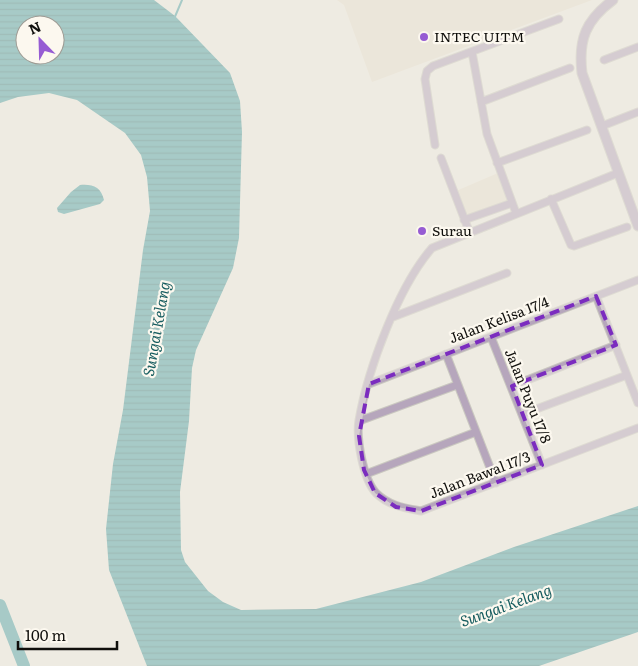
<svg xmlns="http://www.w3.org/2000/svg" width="638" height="666" font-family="Literata,serif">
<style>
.built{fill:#e7e0d0}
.water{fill:url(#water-rules);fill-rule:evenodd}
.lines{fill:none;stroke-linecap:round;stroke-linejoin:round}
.stream{stroke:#50a3a6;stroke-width:2}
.river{stroke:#50a3a6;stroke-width:12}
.minor-casing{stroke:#cac8c0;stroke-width:9}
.tertiary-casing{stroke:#cac8c0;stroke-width:11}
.minor{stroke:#b6a6bc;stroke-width:7}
.tertiary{stroke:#b6a6bc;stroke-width:9}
.marked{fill:none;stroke:#7b2cbf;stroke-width:4;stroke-dasharray:10 6;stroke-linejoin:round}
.poi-dot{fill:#965cd3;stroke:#fcf8ef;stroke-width:2}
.labels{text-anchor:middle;stroke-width:4.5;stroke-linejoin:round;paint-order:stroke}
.poi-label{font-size:14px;fill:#100f0c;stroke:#fcf8ef;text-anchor:start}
.street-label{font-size:14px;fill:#100f0c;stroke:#fcf8ef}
.water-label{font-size:15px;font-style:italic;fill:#165c5f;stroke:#fcf8ef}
</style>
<defs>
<pattern id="water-rules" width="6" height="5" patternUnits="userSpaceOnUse" patternTransform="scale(1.25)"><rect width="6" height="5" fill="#50a3a6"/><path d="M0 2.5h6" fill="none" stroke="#418386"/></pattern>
</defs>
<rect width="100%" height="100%" fill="#eeebe2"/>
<path class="built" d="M337,0h255l-220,82 -28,-77z
M498,173l10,28 -42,16 -10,-26z"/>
<path class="water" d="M0,0h154l21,16 55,57 10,28 2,31 -3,106 -6,30 -37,82 -4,18 -3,53 -9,71 1,58 4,12 23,29 15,11 18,8 75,-1 105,-27 93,-35 124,-41v126l-99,34h-392l-38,-96 -3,-41 7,-65 10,-54 20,-160 7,-39 -3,-34 -6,-22 -16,-22 -48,-33 -28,-7 -31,4 -18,6zM25,25h30v30h-30z
M80,185c13,-1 21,2 24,15l-4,4 -36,10 -6,-2 -1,-4 14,-16z"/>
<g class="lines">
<path class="stream" d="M174,19l8,-19"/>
<path class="river" d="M0,605l24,61"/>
<g class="minor-casing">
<path id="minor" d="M472,52l15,82 29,79
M604,60l34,-13
M481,102l89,-34
M602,126l36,-14
M435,145l-10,-66 2,-8 6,-5 126,-47
M441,158l28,73
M497,163l90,-33
M618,173l-186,75c-34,39 -64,121 -73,172 -3,18 4,59 17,73 13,13 29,15 45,18l217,-83
M551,199l20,46 3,1 53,-19
M464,220l48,-17
M596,296l42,107
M393,317l114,-44
M491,337l51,128
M446,354l50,129
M369,384l269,-104
M512,386l104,-41
M523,414l104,-39
M359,421l98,-36
M366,474l110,-42"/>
</g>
<g class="tertiary-casing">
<path id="tertiary" d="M613,0c-27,20 -35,39 -31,73l56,153"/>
</g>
<use href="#minor" class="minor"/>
<use href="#tertiary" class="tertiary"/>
</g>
<path d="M0 0H638V666H0ZM596,296l20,49 -104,41 30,79 -121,46 -25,-4 -21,-14 -11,-23 -5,-34 10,-52z" fill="#eeebe2" fill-opacity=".55" fill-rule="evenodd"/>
<path class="marked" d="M596,296l20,49 -104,41 30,79 -121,46 -25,-4 -21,-14 -11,-23 -5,-34 10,-52z"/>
<g class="poi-dot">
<circle cx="424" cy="37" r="5"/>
<circle cx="422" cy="231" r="5"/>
</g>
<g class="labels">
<g class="poi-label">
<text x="434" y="42">INTEC UITM</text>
<text x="432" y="236">Surau</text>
</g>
<g class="street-label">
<text transform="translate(499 320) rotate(-21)" y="5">Jalan Kelisa 17/4</text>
<text transform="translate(528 396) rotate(68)" y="5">Jalan Puyu 17/8</text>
<text transform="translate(480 475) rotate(-21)" y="5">Jalan Bawal 17/3</text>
</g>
<g class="water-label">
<text transform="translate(157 329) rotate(-80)" y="5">Sungai Kelang</text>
<text transform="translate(506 606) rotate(-20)" y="5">Sungai Kelang</text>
</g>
</g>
<g transform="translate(40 40) rotate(337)"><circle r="24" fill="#fcf8ef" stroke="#9e9b94"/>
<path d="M0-4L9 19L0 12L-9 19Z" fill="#965cd3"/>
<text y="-8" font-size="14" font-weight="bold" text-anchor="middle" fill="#100f0c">N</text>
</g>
<path d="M18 641v8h99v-8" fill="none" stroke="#100f0c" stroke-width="2.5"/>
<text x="25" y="641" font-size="15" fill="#100f0c" stroke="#fcf8ef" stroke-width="4" paint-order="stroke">100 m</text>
</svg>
